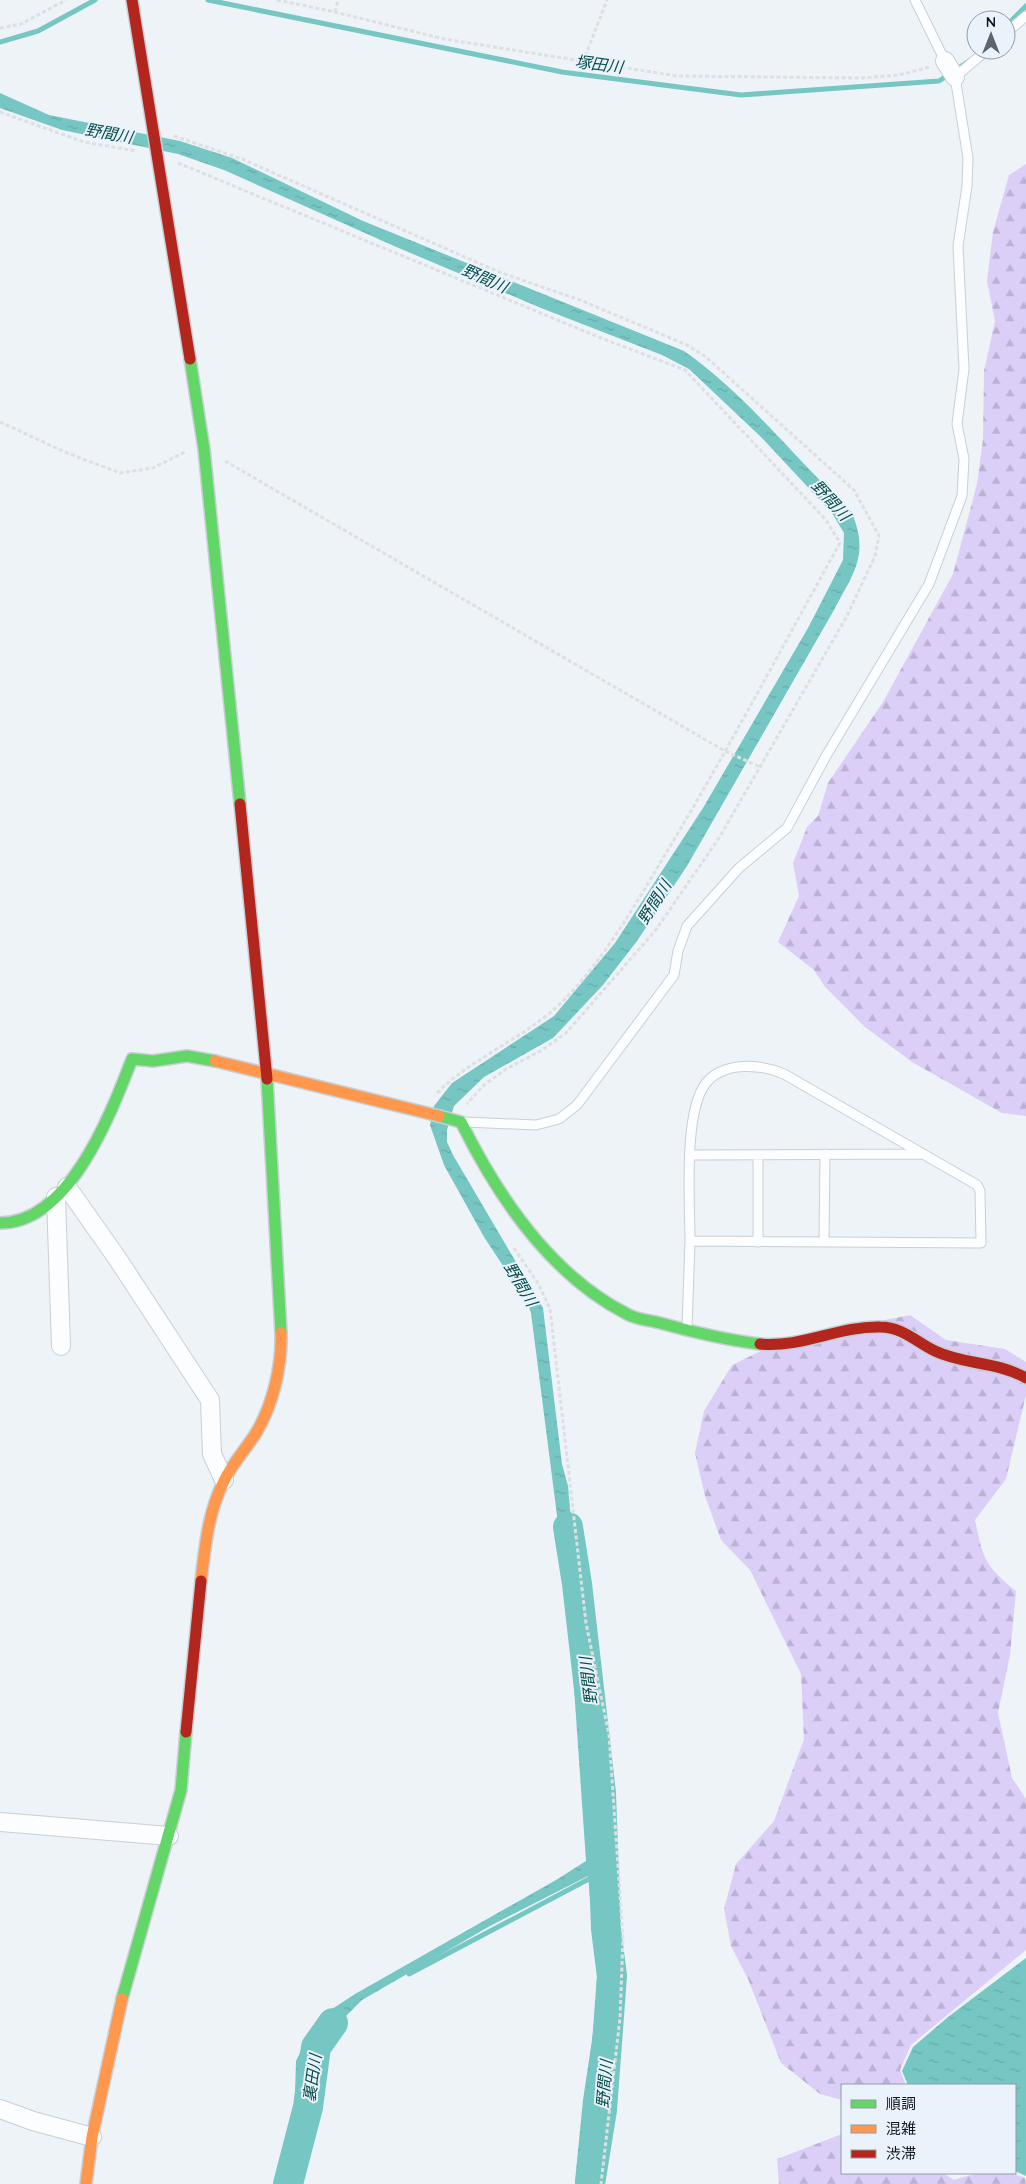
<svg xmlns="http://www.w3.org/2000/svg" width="1026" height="2184" font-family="Quicksand,'Noto Sans JP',sans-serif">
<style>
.forest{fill:url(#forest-firs)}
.water{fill:url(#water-ripples)}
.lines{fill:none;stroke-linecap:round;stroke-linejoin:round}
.stream{stroke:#76c7c4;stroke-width:5}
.river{stroke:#76c7c4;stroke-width:30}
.lane-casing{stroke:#c8cfd5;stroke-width:11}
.street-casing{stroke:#c8cfd5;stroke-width:20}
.fast-casing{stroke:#c8cfd5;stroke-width:14}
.slow-casing{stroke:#c8cfd5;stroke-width:14}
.jam-casing{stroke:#c8cfd5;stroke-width:14}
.path{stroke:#dddfe1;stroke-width:3;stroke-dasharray:4 2.5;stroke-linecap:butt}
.lane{stroke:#fcfdfe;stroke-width:9}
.street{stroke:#fcfdfe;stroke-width:18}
.fast{stroke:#63d668;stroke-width:11}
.slow{stroke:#ff974d;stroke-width:11}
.jam{stroke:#b3261e;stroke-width:11}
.labels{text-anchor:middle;stroke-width:4;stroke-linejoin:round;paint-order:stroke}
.water-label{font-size:16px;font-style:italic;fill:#074d4a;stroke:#eaf3fc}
</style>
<defs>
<pattern id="forest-firs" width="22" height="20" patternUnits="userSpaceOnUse" patternTransform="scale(1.25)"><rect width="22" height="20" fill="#dbcff8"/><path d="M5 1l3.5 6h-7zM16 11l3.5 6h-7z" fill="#bbb1d4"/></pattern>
<pattern id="water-ripples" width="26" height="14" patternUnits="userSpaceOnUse" patternTransform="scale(1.25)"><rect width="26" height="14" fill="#76c7c4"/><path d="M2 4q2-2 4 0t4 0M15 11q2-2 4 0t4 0" fill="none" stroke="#65aaa8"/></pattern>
</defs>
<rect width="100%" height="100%" fill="#eef3f8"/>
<path class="forest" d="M1026,164v952l-24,-3 -90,-51 -47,-35 -40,-40 -11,-17 -36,-28 21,-46 -6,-33 14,-36 11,-11 10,-33 55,-81 70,-128 24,-90 6,-45 1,-68 11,-50 -8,-40 6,-49 16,-57z
M910,1315l36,25 59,9 21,13v33l-20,84 -31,41c8,39 10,46 41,71l-6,64 -12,58 14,65 14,21v151l-115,95 -11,25 6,15h-64v15l-22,-6 -39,-31 -33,-84 -17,-33 -7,-37 12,-45 38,-43 30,-82 -3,-65 -51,-104 -29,-30 -16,-44 -10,-43 9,-42 28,-46 52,-25z
M842,2134v39h101l11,7c23,-8 48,-12 71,-2l1,6h-247l-2,-25z"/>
<path class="water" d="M0,93l49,22 131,26 52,17 131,63 321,130c63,44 111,108 167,160 19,43 3,61 -17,99l-147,256 -50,75 -34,44 -50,53 -69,39 -30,29 -7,24v12l6,13 90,153 19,156 6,22 34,381 1,46 6,64 -24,207h-10v-3l8,-81 12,-80 2,-44 -9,-100 -98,50 -128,74 -30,30 -22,35 -8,83 -9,36h-8l8,-25 3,-98 15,-31 18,-19 26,-17 201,-114 30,-19 -18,-260 -37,-288 -4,-11 -43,-65 -40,-72 -14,-40 4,-19 18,-23 102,-67 61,-73 88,-135 105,-180 35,-68 1,-27 -12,-20 -71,-76 -72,-68 -27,-14 -121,-47 -147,-62 -170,-76 -46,-16 -116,-24 -62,-22z
M1026,1958v218l-11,-5v-86h-107l-6,-14 11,-24 35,-30z"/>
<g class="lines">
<path class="stream" d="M208,0l354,72 179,23 198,-14 30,-20
M1006,26l20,-20
M0,42l38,-11 57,-31
M409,1974l195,-103"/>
<path class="river" d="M568,1527l9,57 24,209 5,136 6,47 -10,134 -12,74
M288,2184l20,-77 8,-60 17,-24"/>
<g class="lane-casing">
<path id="lane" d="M915,0l30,61
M1006,33l20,-17
M465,1122l71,3 23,-6 18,-14 97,-130 4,-24 9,-25 52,-58 48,-40 39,-72 103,-172 33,-88 2,-37 -7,-35 7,-55 -6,-123 9,-60 1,-28 -13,-81 32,-27
M691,1155l232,-1
M758,1155v87
M824,1242l1,-88
M687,1328c1,-29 2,-58 3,-87 0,-38 -7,-129 16,-158 18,-22 55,-19 78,-9l193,111 3,6 1,52 -291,-2"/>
</g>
<g class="street-casing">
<path id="street" d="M945,61l10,16
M67,1187l50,71 93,142 2,54 12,26
M56,1197l5,149
M0,1822l169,14
M0,2109l33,12 59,16"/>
</g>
<g class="fast-casing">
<path id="fast" d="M190,359l14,90 36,355
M267,1079l14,254
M439,1116l22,6c37,75 89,153 166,192 10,6 22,6 33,9 33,9 66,17 100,21
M0,1223c70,0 111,-110 132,-164l21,2 34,-5 28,5
M122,1999l59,-209 5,-58"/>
</g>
<g class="slow-casing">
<path id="slow" d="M215,1061l224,55
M201,1581c4,-34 7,-69 23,-100 8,-17 22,-32 32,-48 17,-28 26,-67 25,-100
M86,2184l6,-47 30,-138"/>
</g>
<g class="jam-casing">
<path id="jam" d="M132,0l58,359
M240,804l27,275
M760,1344c42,4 79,-18 120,-17 23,0 36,15 55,24 29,14 61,10 91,27
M186,1732l15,-151"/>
</g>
<path class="path" d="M277,0l58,12 109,27 233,37 184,2 38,-3 31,-8
M335,12l3,-12
M0,28l21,-4 45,-24
M583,62l24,-62
M0,112l84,30 52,9
M174,136l68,23 257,113 81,28 107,45 19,12 148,133 25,46 -4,20 -28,60 -128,222 -64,93 -89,102 -24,17 -36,19 -22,16 -17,19
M178,163l423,175 84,32 141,150 14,23c-58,104 -113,209 -174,310 -29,49 -61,105 -101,146 -38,39 -92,57 -130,96
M0,422l67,31 53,20 33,-5 32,-16
M225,461l500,290 35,16
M514,1248l25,37 11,24 36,314 23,112 14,204 -3,79 -19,166"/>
<use href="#lane" class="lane"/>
<use href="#street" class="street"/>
<use href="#fast" class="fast"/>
<use href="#slow" class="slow"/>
<use href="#jam" class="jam"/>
</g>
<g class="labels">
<g class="water-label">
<text transform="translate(599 64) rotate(7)" y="6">塚田川</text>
<text transform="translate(109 133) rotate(10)" y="6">野間川</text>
<text transform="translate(485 278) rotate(24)" y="6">野間川</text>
<text transform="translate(831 500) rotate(48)" y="6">野間川</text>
<text transform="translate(654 902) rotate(-58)" y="6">野間川</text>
<text transform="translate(521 1284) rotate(59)" y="6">野間川</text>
<text transform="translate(588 1681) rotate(-97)" y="6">野間川</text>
<text transform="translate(312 2078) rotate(-82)" y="6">裏田川</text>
<text transform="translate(604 2084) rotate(-85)" y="6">野間川</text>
</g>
</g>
<rect x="841" y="2084" width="175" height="90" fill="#eaf3fc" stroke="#929ba4"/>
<rect x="851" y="2100" width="25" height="8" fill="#63d668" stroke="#929ba4"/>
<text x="886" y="2109" font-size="15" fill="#0f171f">順調</text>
<rect x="851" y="2125" width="25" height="8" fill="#ff974d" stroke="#929ba4"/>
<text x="886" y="2134" font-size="15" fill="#0f171f">混雑</text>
<rect x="851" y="2150" width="25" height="8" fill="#b3261e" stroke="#929ba4"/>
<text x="886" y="2159" font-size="15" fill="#0f171f">渋滞</text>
<g transform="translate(991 35)"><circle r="24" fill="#eaf3fc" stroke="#929ba4"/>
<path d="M0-4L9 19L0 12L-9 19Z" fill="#5d646b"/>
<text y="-8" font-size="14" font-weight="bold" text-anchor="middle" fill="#0f171f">N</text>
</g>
</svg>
